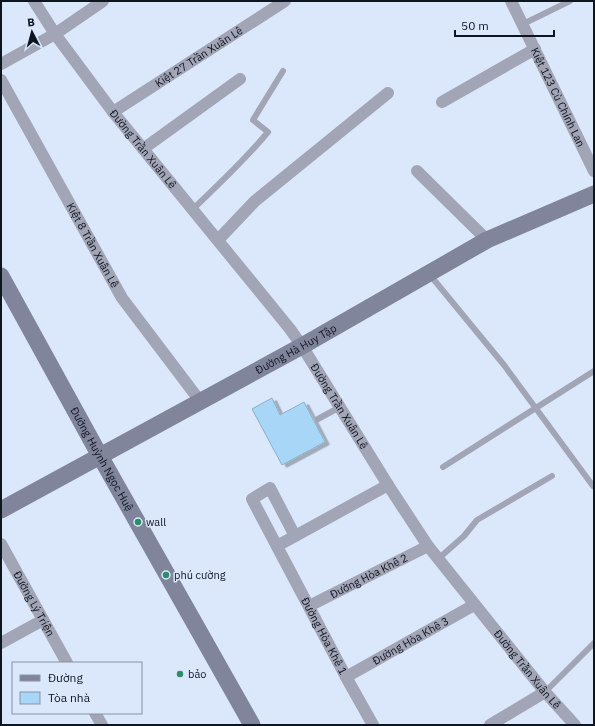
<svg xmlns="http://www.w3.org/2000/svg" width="595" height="726" font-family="'IBM Plex Sans',sans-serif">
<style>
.building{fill:#a7d6f6;stroke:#8daec6;filter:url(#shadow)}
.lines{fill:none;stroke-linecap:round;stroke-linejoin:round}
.lane{stroke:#a2a5b5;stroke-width:6}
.street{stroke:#a2a5b5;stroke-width:12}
.secondary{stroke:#81859c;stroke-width:17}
.poi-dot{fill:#2c8e69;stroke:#dbe8fc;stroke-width:1.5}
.labels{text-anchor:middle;stroke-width:3;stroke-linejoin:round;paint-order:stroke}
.street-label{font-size:11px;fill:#0d1520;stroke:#dbe8fc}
.poi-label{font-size:11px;fill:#0d1520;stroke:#dbe8fc;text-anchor:start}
</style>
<defs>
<filter id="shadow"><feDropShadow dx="4.5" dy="2.5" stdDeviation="0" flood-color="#0004"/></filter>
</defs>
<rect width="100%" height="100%" fill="#dbe8fc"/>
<path class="building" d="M272,398l8,17 24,-13 21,40 -43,23 -30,-56z"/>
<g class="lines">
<path class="lane" d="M523,24l47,-23
M193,209c26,-25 52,-49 75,-77l-15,-12 30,-49
M430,275l74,90 89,121
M318,419l22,-12
M443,467l151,-96
M438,559l26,-23 13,-16 75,-44
M545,692l49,-49"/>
<g class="street">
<path id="s1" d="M34,1l21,33 58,78 177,217 12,17 86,139 40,61 117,146 30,33"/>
<path id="s2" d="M511,1l83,170"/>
<path d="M1,64l54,-30 48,-33"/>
<path id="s3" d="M1,80l121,218 78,103"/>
<path d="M442,102l93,-53"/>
<path id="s4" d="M113,112l172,-111"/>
<path d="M143,149l97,-70"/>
<path d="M417,171l70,69"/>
<path d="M218,240l37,-39 133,-108"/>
<path id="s5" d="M295,536l-25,-48 -18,11 94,178 27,48"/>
<path id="s6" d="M1,544l66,119"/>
<path d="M277,546l111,-61"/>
<path id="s7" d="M309,606l119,-60"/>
<path d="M1,643l42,-23"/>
<path id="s8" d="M346,677l128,-72"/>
<path d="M95,713l7,12"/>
<path d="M490,725l55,-33"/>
</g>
<g class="secondary">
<path id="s9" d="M1,276l99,180 152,269"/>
<path id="s10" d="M1,510l301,-164 185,-106 107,-46"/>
</g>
</g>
<g class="poi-dot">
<circle cx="138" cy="522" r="4"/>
<circle cx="166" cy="575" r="4"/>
<circle cx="180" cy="674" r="4"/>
</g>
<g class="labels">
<g class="street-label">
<text dy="4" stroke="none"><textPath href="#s4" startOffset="102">Kiệt 27 Trần Xuân Lê</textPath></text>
<text dy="4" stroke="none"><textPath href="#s2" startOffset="107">Kiệt 123 Cù Chính Lan</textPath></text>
<text dy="4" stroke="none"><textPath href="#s1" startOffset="184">Đường Trần Xuân Lê</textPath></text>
<text dy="4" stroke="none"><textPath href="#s3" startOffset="189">Kiệt 8 Trần Xuân Lê</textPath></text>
<text dy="4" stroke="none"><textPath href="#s10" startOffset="336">Đường Hà Huy Tập</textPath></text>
<text dy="4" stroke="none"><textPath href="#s1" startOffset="508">Đường Trần Xuân Lê</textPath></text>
<text dy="4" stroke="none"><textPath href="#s9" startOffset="209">Đường Huỳnh Ngọc Huệ</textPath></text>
<text dy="4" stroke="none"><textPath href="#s7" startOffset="67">Đường Hòa Khê 2</textPath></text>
<text dy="4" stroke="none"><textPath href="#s6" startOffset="68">Đường Lý Triện</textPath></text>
<text dy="4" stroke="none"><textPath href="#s5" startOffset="230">Đường Hòa Khê 1</textPath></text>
<text dy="4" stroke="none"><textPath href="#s8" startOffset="74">Đường Hòa Khê 3</textPath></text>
<text dy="4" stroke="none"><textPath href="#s1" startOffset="832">Đường Trần Xuân Lê</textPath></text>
</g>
<g class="poi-label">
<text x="146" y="526">wall</text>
<text x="174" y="579">phú cường</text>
<text x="188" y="678">bảo</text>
</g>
</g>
<rect width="595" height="726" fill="none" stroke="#0d1520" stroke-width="4"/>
<rect x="12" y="662" width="130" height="52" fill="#dbe8fc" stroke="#8994a4"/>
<rect x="20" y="675" width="20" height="6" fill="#81859c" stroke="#8994a4"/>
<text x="48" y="682" font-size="12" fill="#0d1520">Đường</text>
<rect x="20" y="692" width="20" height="12" fill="#a7d6f6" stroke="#8994a4"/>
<text x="48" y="702" font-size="12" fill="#0d1520">Tòa nhà</text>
<g transform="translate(32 32) rotate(354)" stroke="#dbe8fc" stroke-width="3" paint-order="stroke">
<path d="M0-3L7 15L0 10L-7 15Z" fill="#0d1520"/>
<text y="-6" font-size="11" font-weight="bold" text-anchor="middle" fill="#0d1520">B</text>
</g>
<path d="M455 30v6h99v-6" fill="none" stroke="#0d1520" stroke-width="2"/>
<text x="461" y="30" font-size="12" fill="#0d1520" stroke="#dbe8fc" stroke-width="3" paint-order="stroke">50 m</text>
</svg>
